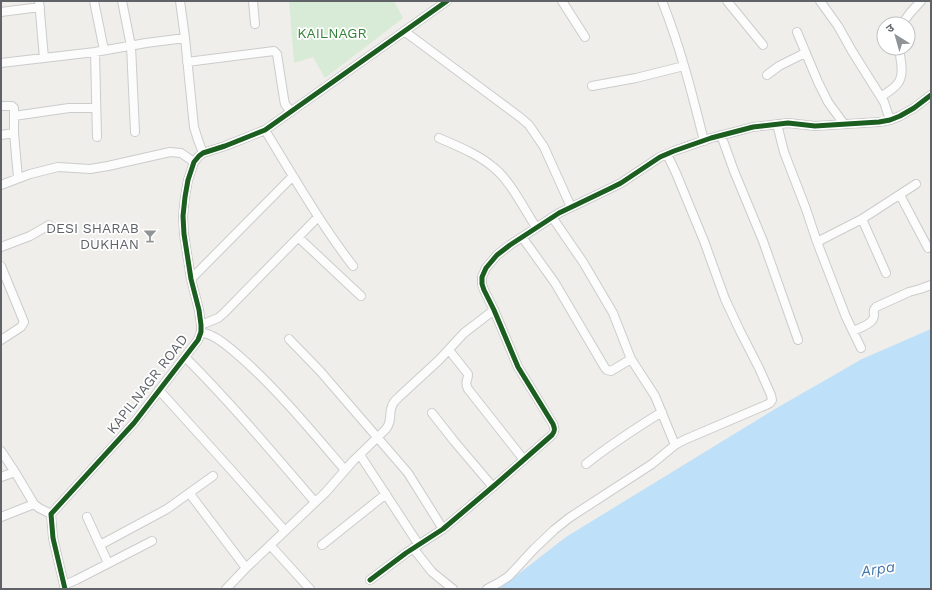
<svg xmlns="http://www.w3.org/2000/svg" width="932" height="590" font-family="'Work Sans','Noto Sans Devanagari',sans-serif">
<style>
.green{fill:#d8ebd6}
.water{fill:#bfe0f9}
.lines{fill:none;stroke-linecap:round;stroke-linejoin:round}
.street-casing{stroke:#cbcccc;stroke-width:10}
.street{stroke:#fdfcfc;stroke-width:8}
.cycleway-casing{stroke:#fff;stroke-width:8}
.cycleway{stroke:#1b5e20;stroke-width:5}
.labels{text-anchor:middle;stroke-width:3.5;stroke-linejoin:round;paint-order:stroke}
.park-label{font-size:14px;fill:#348238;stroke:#fff}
.poi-label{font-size:14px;fill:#5f6368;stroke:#fff;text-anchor:end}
.street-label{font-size:14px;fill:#5f6368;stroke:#fff}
.water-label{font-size:15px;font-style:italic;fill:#4174aa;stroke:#fff}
</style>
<rect width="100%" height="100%" fill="#efeeea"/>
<path class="green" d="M289,1h105l9,17 -78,60 -12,-21 -19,6z"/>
<path class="water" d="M931,329v260h-432l67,-52 209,-128 87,-50z"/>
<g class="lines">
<g class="street-casing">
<path id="street" d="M39,1l5,57
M94,1l10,49
M122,1l9,45 4,86
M180,1l5,37 9,89 4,13 5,13
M253,1l2,23
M562,1l23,36
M662,1c18,45 30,92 42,140
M727,1l36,44
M820,1l18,25 14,25 32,51 6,18
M1,12l39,-5
M902,24l8,-11 11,-12
M404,31l117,87 8,7 15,22 27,60
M797,32l21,50 10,20 16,22
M95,52l2,85
M187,62l87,-11 3,3 7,45 1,5 6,8
M1,63l94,-11 51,-9 39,-5
M767,75l12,-9 26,-13
M592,86l44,-8 48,-12
M881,97c5,-4 13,-8 17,-14 7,-9 2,-25 1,-35
M1,106h11l2,2v25l4,45
M14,116l55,-8h27
M777,124l7,28 22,57 11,33 29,75 15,31
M265,130c28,46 55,93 88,136
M1,135l13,-2
M721,135l13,36 29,70 35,99
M439,138c18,8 39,16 54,29 17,13 31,42 43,60
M1,185l29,-11 28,-7 32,2 18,-3 62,-14 11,1 13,9
M900,195l28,53
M552,217l31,45 30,51 18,46 24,37 20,49
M862,219l24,54
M522,237l33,46 50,85 2,2 4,1 20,-12
M299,238l62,58
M817,242l45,-23 54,-35
M1,247l29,-11 19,-11
M1,266l23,56 -3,5 -20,13
M191,279l102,-103
M201,325l17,-7 6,-5 94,-96
M853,331c5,-2 18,-7 20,-12 3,-5 -2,-7 3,-12l33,-15 11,-3 11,-4
M201,332c3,1 8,2 11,4 10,4 26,19 34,26 36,33 67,71 99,108
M289,339l31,32 88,102 35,56
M449,350l19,24c0,8 -4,7 0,15l56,71
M185,357c46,46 88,96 130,145
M159,390l74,82 52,59
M432,413l22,28 39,46
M1,451l14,21 19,32 5,4 12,6
M360,455l59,90
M586,464c24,-19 50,-36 76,-52
M1,477l14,-5
M190,494l56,74
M1,517l33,-13
M87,517l21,46
M100,545l67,-36 46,-33
M270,545l40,44
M322,545l64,-51
M413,548l19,24 21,17
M370,580l36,-27 37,-24 52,-44 57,-50c3,-4 3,-6 1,-11l-35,-57 -24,-57 -10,-20 -2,-6v-7l4,-9 11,-13 13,-10 49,-32 50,-24 12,-6 39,-26 14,-6 37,-13 42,-11 35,-4 27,3 64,-4 11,-2 10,-4 14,-8 17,-13
M64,585l12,-5 76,-39
M65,589l-12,-51 -2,-24 83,-91 64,-83 3,-8v-7l-2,-15 -8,-31 -7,-45 -1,-18 2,-19 3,-17 6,-18 5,-6 4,-3 22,-7 40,-16 182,-129
M226,589l20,-21 80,-76 27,-31 33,-32c7,-9 2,-14 6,-23 1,-4 5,-7 8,-10l39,-36 25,-27 30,-23
M487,589l13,-7 9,-6 25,-27 20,-19 15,-12 83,-54 23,-19 9,-5 82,-35 4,-2 2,-3 -1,-5 -12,-27 -19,-37 -15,-32 -21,-58 -28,-68 -9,-19"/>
</g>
<use href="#street" class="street"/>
<g class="cycleway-casing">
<path id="cycleway" d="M370,580l36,-27 37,-24 52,-44 57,-50c3,-4 3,-6 1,-11l-35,-57 -24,-57 -10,-20 -2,-6v-7l4,-9 11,-13 13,-10 49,-32 50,-24 12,-6 39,-26 14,-6 37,-13 42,-11 35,-4 27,3 64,-4 11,-2 10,-4 14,-8 17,-13
M65,589l-12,-51 -2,-24 83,-91 64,-83 3,-8v-7l-2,-15 -8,-31 -7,-45 -1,-18 2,-19 3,-17 6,-18 5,-6 4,-3 22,-7 40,-16 182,-129"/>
</g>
<use href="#cycleway" class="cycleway"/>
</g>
<defs>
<g id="bar-bare" transform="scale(1.08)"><path d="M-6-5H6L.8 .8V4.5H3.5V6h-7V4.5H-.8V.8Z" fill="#919496" stroke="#fff" stroke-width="2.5" paint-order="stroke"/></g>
</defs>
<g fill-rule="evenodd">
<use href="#bar-bare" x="150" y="236"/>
</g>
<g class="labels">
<g class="park-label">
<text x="332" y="38">KAILNAGR</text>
</g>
<g class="poi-label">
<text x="139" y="233">DESI SHARAB<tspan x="139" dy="16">DUKHAN</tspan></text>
</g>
<g class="street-label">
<text transform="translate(147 384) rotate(-52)" y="5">KAPILNAGR ROAD</text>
</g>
<g class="water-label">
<text transform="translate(878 569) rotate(-9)" y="5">Arpa</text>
</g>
</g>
<rect width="932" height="590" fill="none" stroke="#5f6368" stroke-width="4"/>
<g transform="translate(896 36) rotate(323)"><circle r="19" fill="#ffffff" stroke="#bfc1c3"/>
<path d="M0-3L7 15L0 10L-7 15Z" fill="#919496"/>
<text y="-6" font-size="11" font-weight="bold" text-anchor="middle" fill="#5f6368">उ</text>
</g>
</svg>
